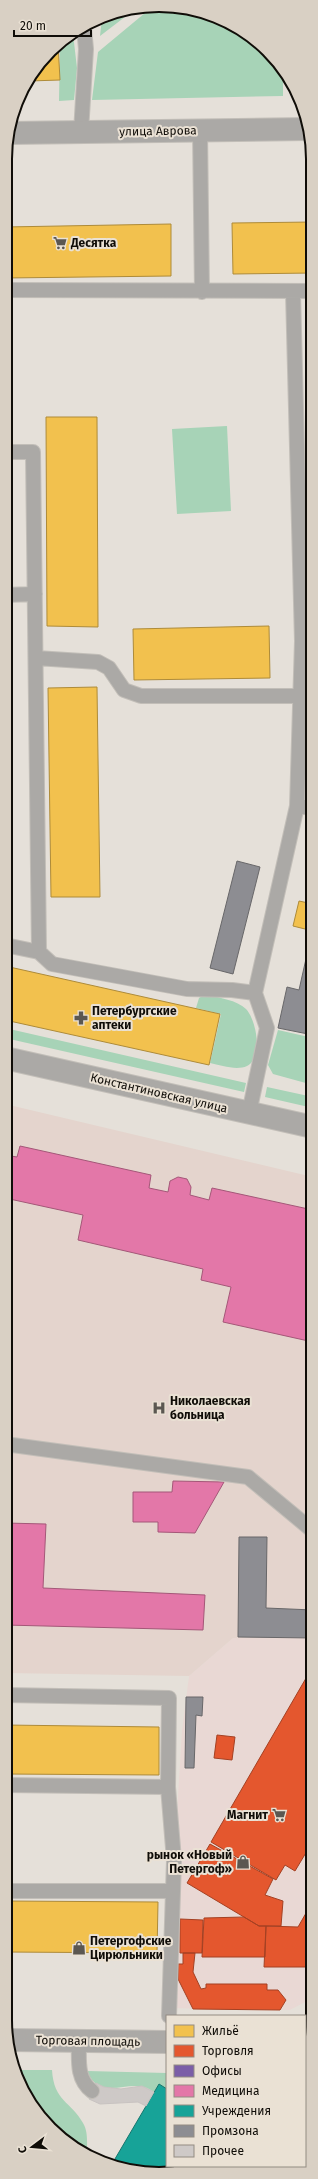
<svg xmlns="http://www.w3.org/2000/svg" width="318" height="2179" font-family="'Fira Sans',sans-serif">
<style>
.commercial{fill:#e9d8d4}
.medical{fill:#e4d4cd}
.green{fill:#a7d3b7}
.homes{fill:#f2c14e;stroke:#ae8b39}
.shops{fill:#e4572e;stroke:#a44123}
.offices{fill:#7b5ea7;stroke:#5b4677}
.health{fill:#e377a8;stroke:#a45778}
.public{fill:#17a398;stroke:#15766d}
.industry{fill:#8d8d92;stroke:#686769}
.building{fill:#cec9c7;stroke:#c8c3c1}
.lines{fill:none;stroke-linecap:round;stroke-linejoin:round}
.service-casing{stroke:#c2beb8;stroke-width:16}
.minor-casing{stroke:#c2beb8;stroke-width:24}
.tertiary-casing{stroke:#c2beb8;stroke-width:24}
.service{stroke:#aba9a6;stroke-width:14}
.minor{stroke:#aba9a6;stroke-width:22}
.tertiary{stroke:#aba9a6;stroke-width:22}
.labels{text-anchor:middle;stroke-width:4;stroke-linejoin:round;paint-order:stroke}
.street-label{font-size:12px;fill:#100d08;stroke:#eae1d4}
.poi-label{font-size:12px;font-weight:bold;fill:#100d08;stroke:#eae1d4;text-anchor:start}
.rim{fill:none;stroke:#100d08;stroke-width:2}
</style>
<rect width="100%" height="100%" fill="#e5e0d9"/>
<path class="commercial" d="M233,1638h80v356l-4,6 -19,10 -125,-2 17,-278 7,-54z"/>
<path class="medical" d="M5,1104l308,73v461h-80l-44,38 -184,-3z"/>
<path class="green" d="M169,5l58,16 27,19 29,35v21l-191,4 6,-48 53,-44z
M134,10l-34,26 2,-18 8,-5z
M73,34l4,34 -3,32 -15,1 1,-59z
M227,426l4,85 -54,3 -5,-85z
M313,659v131l-8,-10 2,-94 1,-14z
M206,994c13,4 31,6 40,15 11,12 17,49 1,57 -11,5 -26,-1 -37,-3l11,-49 -25,-6 3,-10z
M5,1028l241,55 -2,9 -239,-54z
M278,1030l35,8v47l-40,-11 -5,-9z
M267,1087l46,10v11l-48,-11z
M15,2070h37c2,32 19,31 31,53 5,8 4,19 4,28h-6l-31,-22 -33,-50z
M87,2071l80,2v16l-8,-5 -5,8c-3,-2 -8,-5 -11,-5 -19,-5 -44,13 -56,-16z"/>
<path class="homes" d="M58,43l2,37 -31,1z
M313,222v51l-80,1 -1,-51z
M171,224v52l-166,2v-51z
M46,417h51l1,210 -51,-1z
M269,626l1,52 -136,2 -1,-51z
M97,687l3,210h-49l-3,-209z
M299,901l14,3v27l-20,-5z
M5,966l215,48 -11,51 -204,-45z
M5,1725l154,2v48l-154,-1z
M5,1901l153,1 -1,51 -152,-1z"/>
<path class="shops" d="M309,1673l4,2v166l-18,30 -10,-6 -9,15 -65,-38z
M217,1735l18,2 -3,23 -18,-2z
M210,1844l63,35 -8,16 18,6 -2,25h-22l-72,-43z
M313,1901v66h-49l2,-41 32,1z
M244,1917l15,9h7l-1,31h-63l2,-39z
M180,1919l23,1 -1,33h-22z
M183,1953h12l-2,19 8,17 5,-1v-4h61v6h11l8,10 -6,10 -87,-1 -15,-30v-15h5z"/>
<path class="offices" d="M312,858h1v26l-6,-1z"/>
<path class="health" d="M20,1146l131,29 -2,13 19,4 2,-11 8,-4 9,2 4,8 -1,8 19,5 3,-12 101,22v132l-90,-20 8,-35 -30,-7 2,-11 -125,-29 5,-25 -78,-17v-43l12,2z
M5,1268h4l-1,37h-3z
M173,1481l51,1 -29,51 -37,-1v-10h-25v-30h39z
M5,1523l41,1 -3,64 162,7 -2,35 -198,-5z"/>
<path class="public" d="M159,2084l8,5v77h31l-49,8 -37,-10z"/>
<path class="industry" d="M237,861l23,6 -27,107 -23,-6z
M310,941l3,1v93l-35,-7 9,-41 12,3z
M239,1537h28l-1,71 47,2v28l-75,-1z
M186,1697h17l-1,19 -6,-1 -2,53h-9z"/>
<path class="building" d="M96,2083l8,4 17,2 21,-3 12,6 -8,14 -8,-4 -38,2 -11,-5z"/>
<g class="lines">
<g class="service-casing">
<path id="service" d="M200,130l2,162
M81,132l5,-83 -2,-21
M5,290l308,1
M5,452h28l6,500
M5,595l30,-1
M36,658l62,4 11,6 15,22 17,6h158
M297,806l16,2
M5,945l34,7 13,12 135,25 45,1 23,3
M249,1113l18,-85 -12,-35 42,-187 5,-165 -9,-349
M5,1444l243,33 65,54
M5,1695l164,3 -1,89
M5,1785l163,2 6,73 -5,156
M5,1891h166
M79,2041c0,18 -3,38 13,50"/>
</g>
<g class="minor-casing">
<path id="minor" d="M5,1058l308,69
M9,2040l158,2
M305,2044h4"/>
</g>
<g class="tertiary-casing">
<path id="tertiary" d="M9,133l298,-4"/>
</g>
<use href="#service" class="service"/>
<use href="#minor" class="minor"/>
<use href="#tertiary" class="tertiary"/>
</g>
<defs>
<g id="supermarket-bare" transform="scale(1.08)"><path d="M-6-5.5h2.5l.6 2H6L4.5 2H-2.5L-4.4-4H-6ZM-1.5 3.2a1.3 1.3 0 1 0 .1 0ZM3 3.2a1.3 1.3 0 1 0 .1 0Z" fill="#5b5751" stroke="#eae1d4" stroke-width="2.5" paint-order="stroke"/></g>
<g id="pharmacy-bare" transform="scale(1.08)"><path d="M-2-6h4v4h4v4h-4v4h-4v-4h-4v-4h4Z" fill="#5b5751" stroke="#eae1d4" stroke-width="2.5" paint-order="stroke"/></g>
<g id="hospital-bare" transform="scale(1.08)"><path d="M-5-5h3v3.5h4V-5h3V5h-3V1.5h-4V5h-3Z" fill="#5b5751" stroke="#eae1d4" stroke-width="2.5" paint-order="stroke"/></g>
<g id="shop-bare" transform="scale(1.08)"><path d="M-5-2.5h2.3a2.7 3.5 0 0 1 5.4 0H5L5.5 6h-11ZM-1.5-2.5h3a1.5 2.3 0 0 0-3 0Z" fill="#5b5751" stroke="#eae1d4" stroke-width="2.5" paint-order="stroke"/></g>
</defs>
<g fill-rule="evenodd">
<use href="#supermarket-bare" x="60" y="243"/>
<use href="#pharmacy-bare" x="81" y="1018"/>
<use href="#hospital-bare" x="159" y="1408"/>
<use href="#supermarket-bare" x="279" y="1815"/>
<use href="#shop-bare" x="243" y="1862"/>
<use href="#shop-bare" x="79" y="1948"/>
</g>
<g class="labels">
<g class="street-label">
<text transform="translate(158 131) rotate(-1)" y="4">улица Аврова</text>
<text transform="translate(159 1093) rotate(13)" y="4">Константиновская улица</text>
<text transform="translate(88 2041) rotate(1)" y="4">Торговая площадь</text>
</g>
<g class="poi-label">
<text x="71" y="247">Десятка</text>
<text x="92" y="1015">Петербургские<tspan x="92" dy="14">аптеки</tspan></text>
<text x="170" y="1405">Николаевская<tspan x="170" dy="14">больница</tspan></text>
<text x="268" y="1819" text-anchor="end">Магнит</text>
<text x="232" y="1859" text-anchor="end">рынок «Новый<tspan x="232" dy="14">Петергоф»</tspan></text>
<text x="90" y="1945">Петергофские<tspan x="90" dy="14">Цирюльники</tspan></text>
</g>
</g>
<path d="M0 0H318V2179H0ZM159 12H159A147 147 0 0 1 306 159V2020A147 147 0 0 1 159 2167H159A147 147 0 0 1 12 2020V159A147 147 0 0 1 159 12Z" fill="#d9d0c4" fill-rule="evenodd"/>
<path class="rim" d="M159 12H159A147 147 0 0 1 306 159V2020A147 147 0 0 1 159 2167H159A147 147 0 0 1 12 2020V159A147 147 0 0 1 159 12Z"/>
<rect x="166" y="2015" width="140" height="152" fill="#eae1d4" stroke="#938c82"/>
<rect x="174" y="2025" width="20" height="12" fill="#f2c14e" stroke="#938c82"/>
<text x="202" y="2035" font-size="12" fill="#100d08">Жильё</text>
<rect x="174" y="2045" width="20" height="12" fill="#e4572e" stroke="#938c82"/>
<text x="202" y="2055" font-size="12" fill="#100d08">Торговля</text>
<rect x="174" y="2065" width="20" height="12" fill="#7b5ea7" stroke="#938c82"/>
<text x="202" y="2075" font-size="12" fill="#100d08">Офисы</text>
<rect x="174" y="2085" width="20" height="12" fill="#e377a8" stroke="#938c82"/>
<text x="202" y="2095" font-size="12" fill="#100d08">Медицина</text>
<rect x="174" y="2105" width="20" height="12" fill="#17a398" stroke="#938c82"/>
<text x="202" y="2115" font-size="12" fill="#100d08">Учреждения</text>
<rect x="174" y="2125" width="20" height="12" fill="#8d8d92" stroke="#938c82"/>
<text x="202" y="2135" font-size="12" fill="#100d08">Промзона</text>
<rect x="174" y="2145" width="20" height="12" fill="#cec9c7" stroke="#938c82"/>
<text x="202" y="2155" font-size="12" fill="#100d08">Прочее</text>
<g transform="translate(32 2147) rotate(254)" stroke="#eae1d4" stroke-width="3" paint-order="stroke">
<path d="M0-3L7 15L0 10L-7 15Z" fill="#100d08"/>
<text y="-6" font-size="11" font-weight="bold" text-anchor="middle" fill="#100d08">С</text>
</g>
<path d="M14 30v6h77v-6" fill="none" stroke="#100d08" stroke-width="2"/>
<text x="20" y="30" font-size="12" fill="#100d08" stroke="#eae1d4" stroke-width="3" paint-order="stroke">20 m</text>
</svg>
